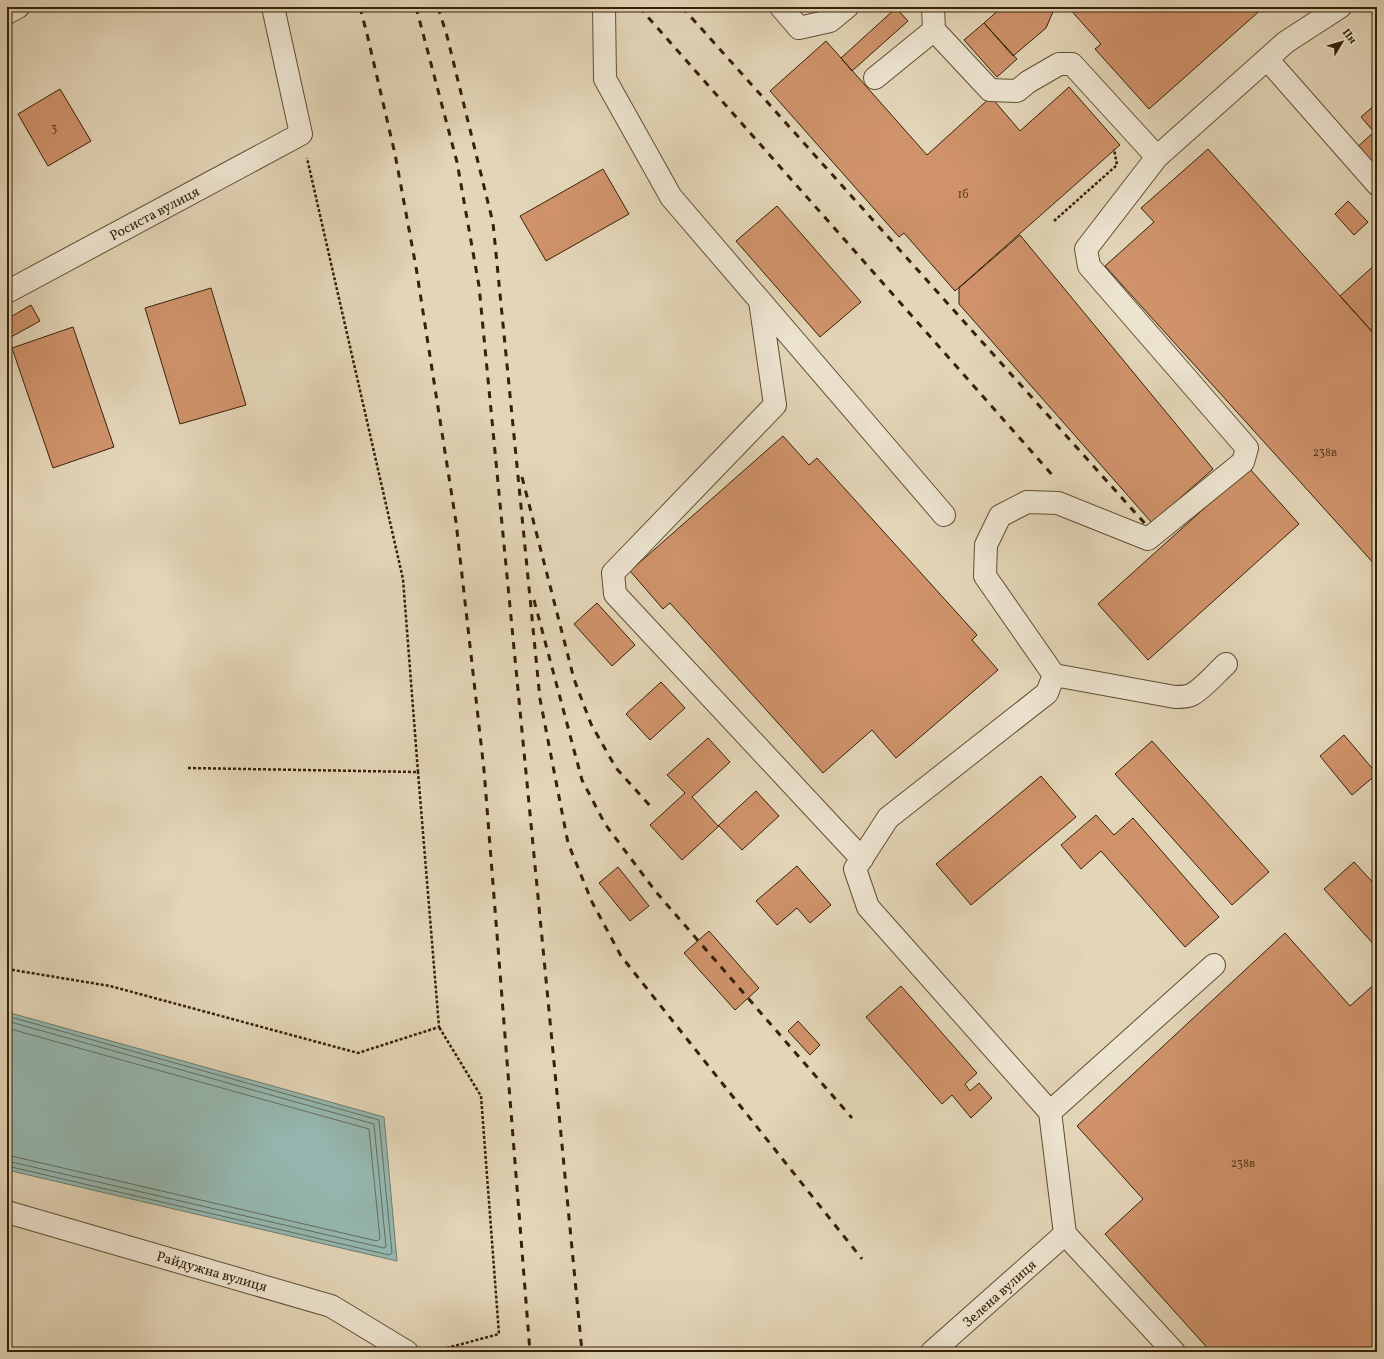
<svg xmlns="http://www.w3.org/2000/svg" width="1384" height="1359" font-family="Vollkorn,serif">
<style>
.water{fill:#95b8b1;stroke:#6f7c6d}
.lines{fill:none;stroke-linecap:round;stroke-linejoin:round}
.shore{stroke:#656d5c;stroke-width:1}
.building{fill:#cf926b;stroke:#352207}
.minor-casing{stroke:#604f33;stroke-width:24}
.path{stroke:#352207;stroke-width:2.5;stroke-dasharray:3 2;stroke-linecap:butt}
.minor{stroke:#ede4d0;stroke-width:22}
.rail{stroke:#352207;stroke-width:3;stroke-dasharray:7 7;stroke-linecap:butt}
.labels{text-anchor:middle;stroke-width:3.5;stroke-linejoin:round;paint-order:stroke}
.number-label{font-size:12px;fill:#5c3e20}
.street-label{font-size:14px;fill:#352207;stroke:#ede4d0}
</style>
<rect width="100%" height="100%" fill="#e3d5b7"/>
<filter id="stains"><feTurbulence type="fractalNoise" baseFrequency=".005" numOctaves="4"/><feColorMatrix values="0 0 0 0 .2 0 0 0 0 .09 0 0 0 0 .02 0 0 0 .5 -.17"/></filter>
<radialGradient id="worn" r=".72"><stop offset=".6" stop-color="#630" stop-opacity="0"/><stop offset="1" stop-color="#630" stop-opacity=".3"/></radialGradient>
<path class="water" d="M7,1012l377,105 13,144 -390,-91z"/>
<g class="lines">
<path class="shore" d="M7,1016l372,104 13,133 -3,2 -382,-89
M7,1021l367,103 12,123 -2,1 -377,-87
M7,1028l362,101 11,110 -3,2 -370,-86"/>
</g>
<path class="building" d="M1002,7h53l-9,21 -33,28 -29,-33z
M1068,7h68l3,3 4,-3h121l-115,102 -54,-60 6,-5z
M896,8l12,13 -56,50 -11,-13z
M984,23l33,36 -20,18 -33,-37z
M826,41l101,114 64,-58 29,34 49,-44 51,58 -165,146 -51,-58 -5,4 -129,-146z
M60,89l31,52 -43,25 -30,-52z
M1377,103v72l-23,-25 20,-18 -13,-15z
M1208,149l169,188v230l-272,-301 49,-44 -13,-14z
M603,169l26,45 -83,47 -26,-45z
M1348,201l20,21 -14,13 -19,-21z
M777,206l84,96 -41,35 -84,-96z
M1020,235l193,234 -61,54 -193,-219v-16z
M1377,263v72l-1,1 -36,-40z
M211,288l35,117 -66,19 -35,-116z
M31,305l9,16 -29,16 -4,-7v-11z
M73,327l41,120 -61,21 -41,-120z
M783,436l26,29 8,-7 160,177 -5,5 26,30 -102,88 -24,-28 -49,43 -153,-170 -7,6 -33,-38z
M1249,468l50,56 -151,136 -50,-56z
M597,603l38,42 -23,21 -38,-42z
M661,682l24,26 -35,32 -24,-26z
M1344,735l33,39 -25,21 -32,-39z
M708,738l22,24 -38,35 26,29 38,-35 23,25 -37,34 -23,-24 -37,34 -32,-35 35,-32 -18,-18z
M1152,741l117,131 -37,33 -117,-131z
M1041,776l35,41 -105,88 -35,-41z
M1096,815l18,20 19,-17 86,99 -34,30 -84,-96 -20,18 -20,-24z
M1354,862l23,25v61l-53,-59z
M797,866l34,39 -21,18 -13,-15 -20,17 -21,-24z
M618,867l31,39 -19,15 -31,-38z
M709,931l50,57 -24,22 -51,-57z
M1285,933l65,73 27,-24v370h-166l-106,-118 38,-35 -66,-73z
M901,986l76,87 -12,11 5,7 9,-8 13,15 -21,20 -19,-23 -10,9 -76,-87z
M798,1021l22,24 -10,10 -22,-24z"/>
<g class="lines">
<g class="minor-casing">
<path id="minor" d="M604,7l1,72 66,118 273,318
M781,7l18,21 31,-7 17,-14
M933,7l1,23
M7,13l11,-6
M1267,59l110,125
M875,78l59,-48 56,60 27,1 11,-9 31,-18h13l85,93
M7,292l294,-158 -28,-127
M760,301l15,104 -162,168 2,21 247,265
M1054,675l121,22c6,0 11,0 16,-2 12,-6 25,-22 35,-31
M1050,1112l164,-147
M7,1212l324,94 76,46
M932,1352l133,-118
M1174,1352l-109,-118 -15,-122 -182,-205 -13,-38 33,-51 159,-125 7,-18 -69,-99 1,-31 14,-29 27,-14 31,1 90,36 95,-77 4,-14 -158,-182 -3,-17 71,-92 129,-115 54,-35"/>
</g>
<path class="path" d="M1054,221l63,-56 -3,-16
M188,768l230,4 -15,-193 -96,-421
M7,969l103,17 248,67 81,-26 -21,-255
M432,1352l67,-18 -18,-238 -42,-69"/>
<use href="#minor" class="minor"/>
<path class="rail" d="M360,7l7,27 28,120 21,113 40,255 28,248 46,582
M416,7l41,155 22,124 103,1066
M438,7l9,29 46,187 47,476 28,144 24,59 29,54 241,303
M639,7l416,471
M682,7l466,520
M522,477l52,202 17,45 25,44 36,40
M534,600l48,180 23,44 51,68 196,226"/>
</g>
<g class="labels">
<g class="number-label">
<text x="54" y="132">3</text>
<text x="963" y="198">1б</text>
<text x="1325" y="456">238в</text>
<text x="1243" y="1167">238в</text>
</g>
<g class="street-label">
<text transform="translate(154 213) rotate(-28)" y="5">Росиста вулиця</text>
<text transform="translate(212 1271) rotate(16)" y="5">Райдужна вулиця</text>
<text transform="translate(999 1293) rotate(-42)" y="5">Зелена вулиця</text>
</g>
</g>
<rect width="1384" height="1359" fill="none" stroke="#e3d5b7" stroke-width="24"/>
<rect x="8" y="8" width="1368" height="1343" fill="none" stroke="#352207" stroke-width="2"/>
<rect x="12" y="12" width="1360" height="1335" fill="none" stroke="#352207"/>
<g transform="translate(1342 42) rotate(52)" stroke="#ede4d0" stroke-width="3" paint-order="stroke">
<path d="M0-3L7 15L0 10L-7 15Z" fill="#352207"/>
<text y="-6" font-size="11" font-weight="bold" text-anchor="middle" fill="#352207">Пн</text>
</g>
<rect width="100%" height="100%" filter="url(#stains)"/>
<rect width="100%" height="100%" fill="url(#worn)"/>
</svg>
